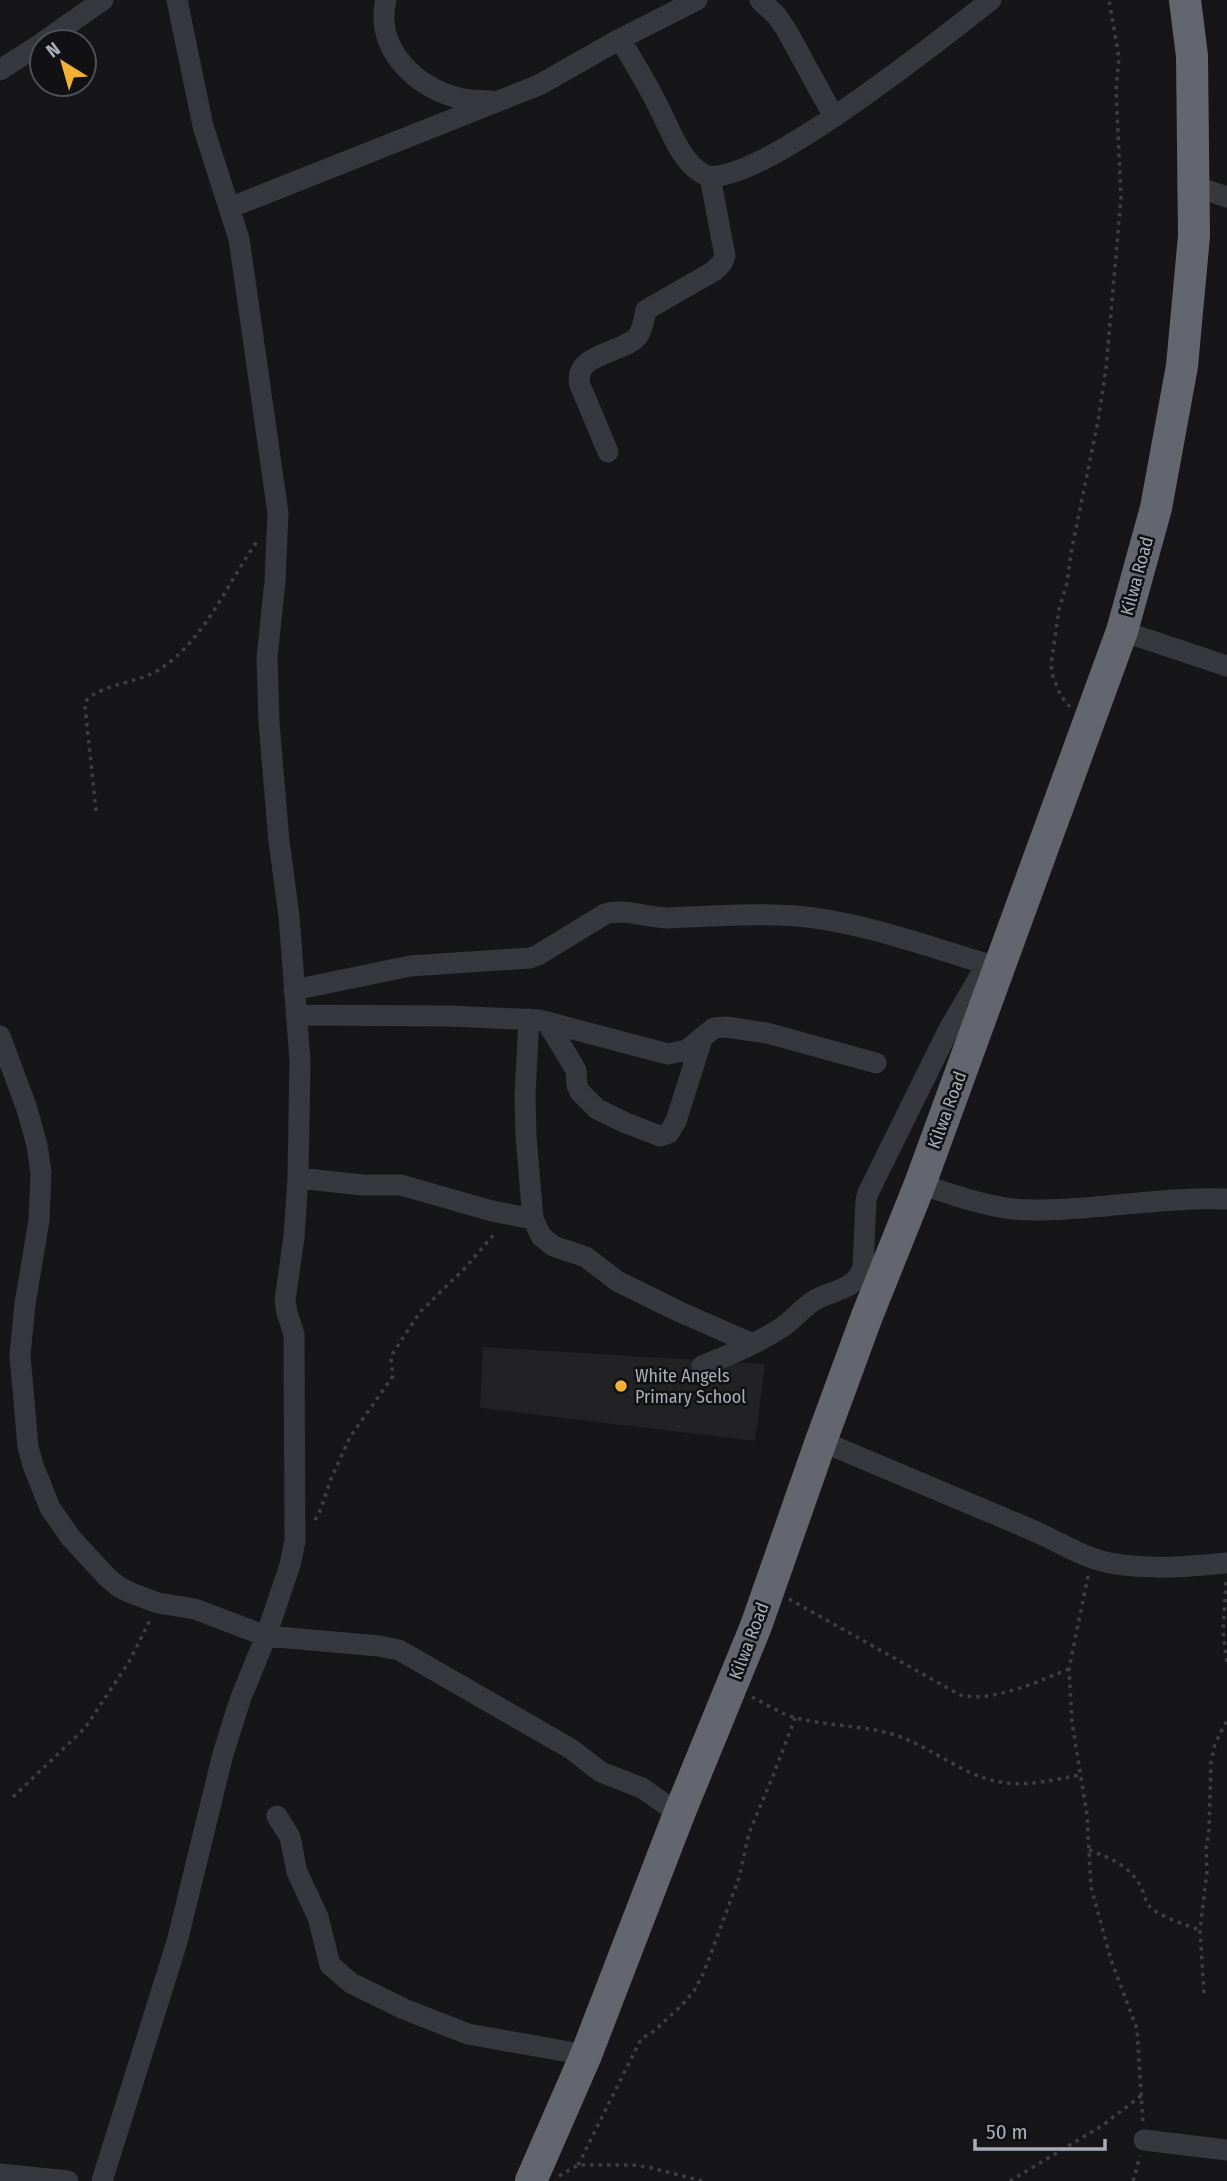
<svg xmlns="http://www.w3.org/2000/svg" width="1227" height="2181" font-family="'Fira Sans Condensed',sans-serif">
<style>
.built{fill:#222225}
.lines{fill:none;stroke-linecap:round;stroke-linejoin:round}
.path{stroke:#3d3f44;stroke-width:3.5;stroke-dasharray:3.5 5;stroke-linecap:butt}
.minor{stroke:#37383d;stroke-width:21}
.highway{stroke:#63666e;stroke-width:32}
.poi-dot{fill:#f2b134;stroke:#111113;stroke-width:2.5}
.labels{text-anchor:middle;stroke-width:5;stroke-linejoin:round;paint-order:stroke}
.street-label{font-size:18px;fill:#a8adb8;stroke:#111113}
.poi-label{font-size:18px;fill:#a8adb8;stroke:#111113;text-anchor:start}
</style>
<rect width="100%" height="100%" fill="#161618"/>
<path class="built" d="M483,1347l282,17 -10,77 -275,-33z"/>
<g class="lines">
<path class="path" d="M1070,707l-9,-11 -8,-19 -2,-12 8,-56 8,-26 4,-30 27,-132 8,-52 15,-171 -5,-109 3,-31 -10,-58
M96,811l-11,-105 1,-5c14,-17 54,-18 74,-32 46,-30 67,-86 98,-129
M315,1520l5,-9 11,-32 19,-42 43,-61 -2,-17 2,-6 27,-41 45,-44 31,-36
M1088,1576l-19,93 3,53 15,93 4,72 20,73 26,69 6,95
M1226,1582l-3,50 4,32
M789,1599l171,96c32,8 79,-14 109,-26
M752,1697c14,7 29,17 44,21 31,8 65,7 96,16 21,6 39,18 58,28 50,29 76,24 129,13
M13,1797l72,-69 44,-66 21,-42
M1089,1850c19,7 37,14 49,32 6,8 6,18 12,25 9,9 38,19 50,23
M1204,1993l-4,-63 7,-59 -1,-23 3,-18 2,-68 4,-18 12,-24
M578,2165l63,-126 13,-8 27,-25 13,-15 10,-19 35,-94 10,-45 24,-57 22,-58
M559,2176l19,-11h54l20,3 50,13
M1010,2181l93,-56 39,-30
M1133,2181l7,-25"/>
<path class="minor" d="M386,0c-12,47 29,88 73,98 10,3 22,2 32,3
M760,0l17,16 10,15 47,86
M620,39c13,22 26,43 37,65 13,24 22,56 46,70 41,24 249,-144 288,-174
M43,42l60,-42
M0,70l42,-27
M1194,186l33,11
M229,208l310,-123 81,-46 77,-39
M608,452l-28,-67c-8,-32 43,-31 58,-49 5,-7 6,-18 8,-26l68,-39 8,-8 3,-7 -15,-79
M1122,631l105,35
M294,990l116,-24 120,-8 8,-3 67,-41c21,-6 42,4 63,4 43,-2 86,-5 128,-2 62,5 131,30 191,48l11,6
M296,1015l153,1 90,4 129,34 19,-4 27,-22 12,-1 41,6 109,30
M529,1019l-4,75 1,42 7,83 8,17 12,10 33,11 31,24 63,31 73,32
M547,1022l29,48 1,15 3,7 17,17 29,14 34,13 9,-3 7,-12 26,-82
M0,1036l27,73 10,36 4,28 -2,47 -14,84 -5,51 8,92 5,18 17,43 21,30 36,39 12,10 12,6 27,10 37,6 71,27 113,10 20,4 172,99 30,23 41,16 37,26
M298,1178l64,7h39l91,26 41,8
M920,1184c30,10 61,21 93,25 18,2 36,1 54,0 53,-3 106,-12 160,-10
M702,1366c27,-11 54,-22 79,-38 12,-8 21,-20 34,-28 18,-10 40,-10 48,-32l3,-68 2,-7 81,-164 38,-65
M821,1441c70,30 141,59 211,89 26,11 51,28 78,33 40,7 77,4 117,0
M277,1816l13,21 7,35 21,45 12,48 21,18 53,26 64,25 118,21
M1144,2140l83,10
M0,2174l68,7
M102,2181l75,-239 46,-188 17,-54 26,-64 24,-71 5,-24 -1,-207 -7,-21 -2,-13 9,-63 4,-59 2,-117 -11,-145 -10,-75 -10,-118 -2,-65 8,-77 3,-68 -39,-274 -36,-113 -26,-126"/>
<path class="highway" d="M531,2181l55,-126 93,-241 77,-188 65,-185 46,-125 53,-132 202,-553 34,-123 26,-142 12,-130 -2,-180 -7,-56"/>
</g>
<circle class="poi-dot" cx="621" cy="1386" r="7"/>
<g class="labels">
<g class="street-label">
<text transform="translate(1137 576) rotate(-75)" y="6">Kilwa Road</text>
<text transform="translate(947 1110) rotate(-70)" y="6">Kilwa Road</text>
<text transform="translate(749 1641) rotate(-69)" y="6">Kilwa Road</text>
</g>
<g class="poi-label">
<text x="635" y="1382">White Angels<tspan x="635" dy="21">Primary School</tspan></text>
</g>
</g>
<g transform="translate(63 63) rotate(323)"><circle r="33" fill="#111113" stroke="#4d4f55" stroke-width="2"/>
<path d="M0-5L12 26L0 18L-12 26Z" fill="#f2b134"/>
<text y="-10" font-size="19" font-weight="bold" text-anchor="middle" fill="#a8adb8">N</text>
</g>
<path d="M975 2139v10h130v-10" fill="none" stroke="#a8adb8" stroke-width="3.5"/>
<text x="986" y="2139" font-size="21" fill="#a8adb8" stroke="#111113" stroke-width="5" paint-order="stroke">50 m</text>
</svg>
